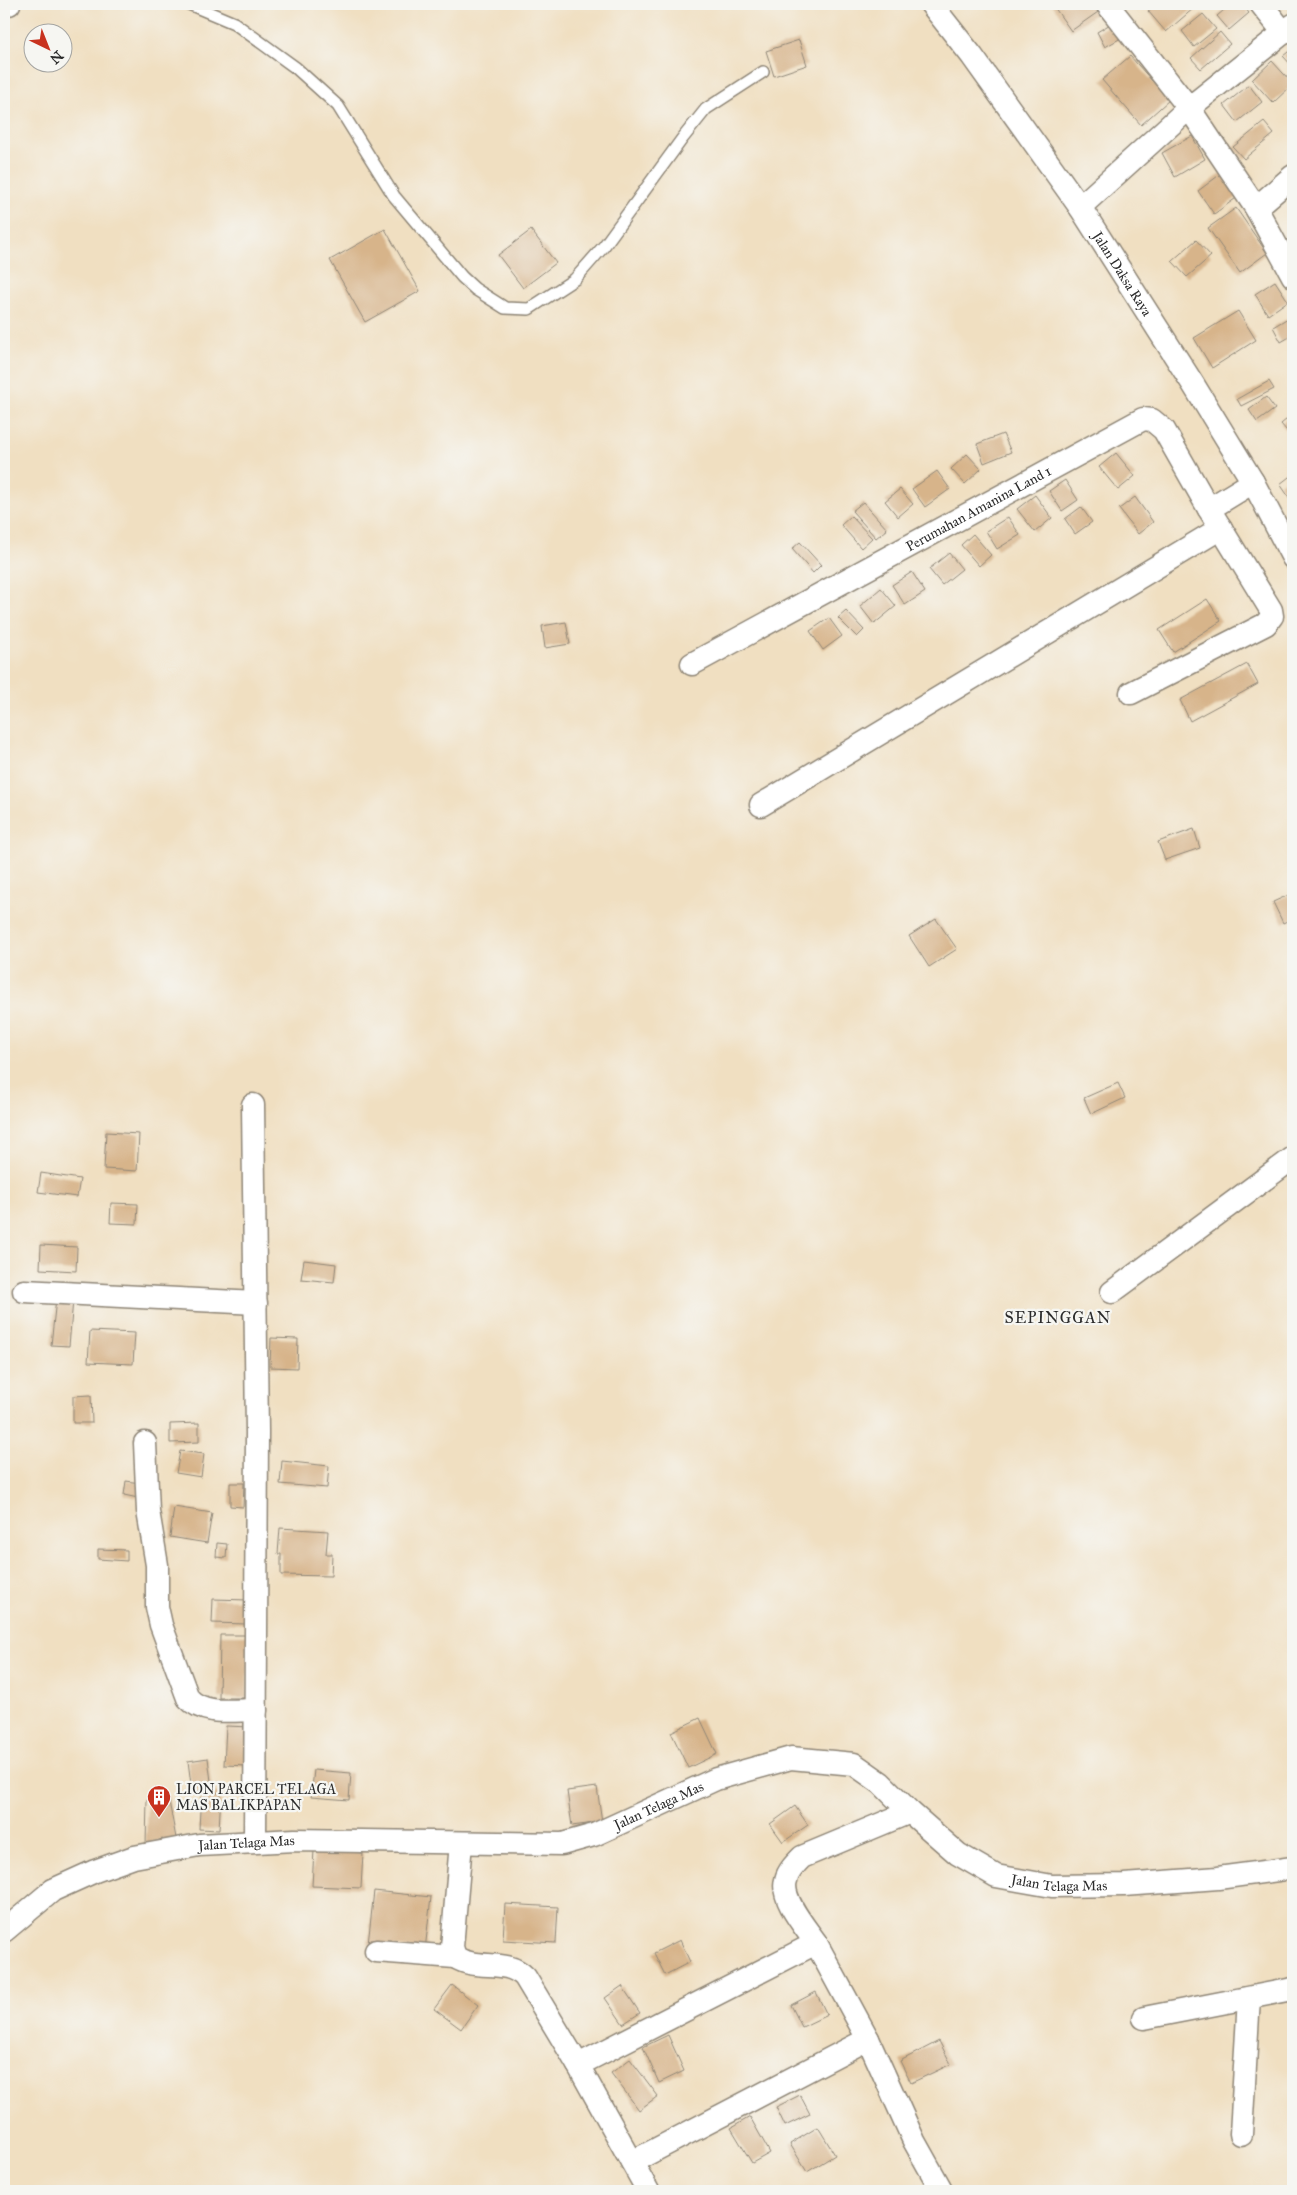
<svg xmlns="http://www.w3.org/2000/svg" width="1297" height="2195" font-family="'IM FELL Great Primer',serif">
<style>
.building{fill:#d7b48a}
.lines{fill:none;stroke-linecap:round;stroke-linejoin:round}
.service-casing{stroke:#8e8576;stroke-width:14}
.minor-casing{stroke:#8e8576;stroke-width:25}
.service{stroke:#fff;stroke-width:11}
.minor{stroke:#fff;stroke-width:22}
.labels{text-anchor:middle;stroke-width:4.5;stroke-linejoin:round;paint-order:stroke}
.street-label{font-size:14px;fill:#2b2b2b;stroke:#f6f6f2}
.poi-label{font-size:14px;fill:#2b2b2b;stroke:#f6f6f2;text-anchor:start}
.quarter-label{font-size:16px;letter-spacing:1px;fill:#2b2b2b;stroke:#f6f6f2}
</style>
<rect width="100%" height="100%" fill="#f6f6f2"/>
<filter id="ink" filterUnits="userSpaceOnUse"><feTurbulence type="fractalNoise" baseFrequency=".02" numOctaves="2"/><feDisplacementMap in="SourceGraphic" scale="10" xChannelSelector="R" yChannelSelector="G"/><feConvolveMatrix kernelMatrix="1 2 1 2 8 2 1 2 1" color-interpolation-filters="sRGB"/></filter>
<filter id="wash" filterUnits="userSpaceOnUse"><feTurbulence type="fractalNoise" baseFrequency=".0096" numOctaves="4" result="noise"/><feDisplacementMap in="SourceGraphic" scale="20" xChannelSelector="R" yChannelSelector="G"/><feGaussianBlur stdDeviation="1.12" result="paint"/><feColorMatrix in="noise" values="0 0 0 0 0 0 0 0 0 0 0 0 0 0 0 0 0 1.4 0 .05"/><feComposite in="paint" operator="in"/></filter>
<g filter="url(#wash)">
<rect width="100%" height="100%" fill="#f0dfc1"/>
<g id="blocks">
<path class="building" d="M1052,4h40l6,8 -27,19z
M1157,4h33l4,4 -28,24 -18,-21z
M1200,4h13l-8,6z
M1231,4h11l7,9 -20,17 -12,-14z
M1203,14l13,15 -22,18 -12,-16z
M1112,23l9,15 -16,9 -8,-15z
M1220,32l10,12 -29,25 -10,-11z
M799,40l8,25 -33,11 -8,-25z
M1293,48v19l-10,-11z
M1130,56l39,44 -28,25 -39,-45z
M1272,61l21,23 -20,19 -21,-23z
M1249,85l13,17 -25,20 -13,-17z
M1264,122l10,12 -30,25 -11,-12z
M1192,136l13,23 -30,18 -13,-24z
M1222,173l17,23 -25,18 -16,-23z
M1236,208l31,45 -27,20 -32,-45z
M385,229l35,62 -55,31 -35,-62z
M531,230l25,33 -33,25 -25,-33z
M1196,240l15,16 -24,21 -15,-16z
M1275,281l13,20 -20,14 -13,-21z
M1238,311l18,29 -44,28 -18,-30z
M1293,315v20l-12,7 -8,-15z
M1269,381l5,8 -33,17 -4,-7z
M1266,397l9,12 -18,13 -8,-12z
M1293,414v24l-12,-14z
M1003,434l8,18 -27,11 -7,-19z
M1116,453l19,23 -17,14 -19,-23z
M967,454l14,15 -16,15 -14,-15z
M937,471l13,18 -25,18 -13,-18z
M1293,474v29l-13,-19z
M1065,480l13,20 -16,11 -13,-20z
M900,489l13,15 -15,13 -13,-16z
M1035,495l17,23 -17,14 -18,-23z
M1135,497l18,25 -15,12 -19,-25z
M863,502l24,27 -11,9 -24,-27z
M1081,507l11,15 -17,12 -10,-15z
M851,516l21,22 -11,10 -20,-23z
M1008,517l12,18 -23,14 -11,-18z
M973,534l18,21 -12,11 -18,-21z
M800,542l21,23 -8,8 -21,-24z
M949,553l13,16 -20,16 -13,-16z
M912,572l13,20 -20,13 -13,-20z
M881,588l15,18 -22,18 -14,-18z
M1207,599l14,22 -48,31 -14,-22z
M846,611l18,19 -7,7 -19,-19z
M829,618l13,18 -19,14 -13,-19z
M566,622l4,22 -25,4 -3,-22z
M1247,664l11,20 -68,37 -10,-21z
M1194,829l6,19 -35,12 -7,-18z
M1293,893v25l-10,5 -10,-21z
M936,919l21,30 -28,18 -20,-31z
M1118,1083l7,15 -34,16 -7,-16z
M106,1132l33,2 -2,37 -33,-2z
M41,1173l39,6 -3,18 -39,-5z
M111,1203l27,1 -1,20 -27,-1z
M41,1245l36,2 -1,24 -36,-2z
M304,1260l32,4 -2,18 -33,-3z
M56,1299l17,1 -4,46 -18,-1z
M90,1331l45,2 -2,31 -45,-2z
M271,1338l27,1 -1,29 -27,-1z
M91,1395l1,28h-19v-27z
M199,1423v19l-29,1v-19z
M180,1451l24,3 -3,23 -25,-4z
M282,1461l47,5 -2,22 -47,-4z
M126,1481l14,2 -2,15 -14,-3z
M230,1483h14l-1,24 -13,-1z
M174,1507l38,6 -5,30 -37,-6z
M280,1528l48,3 -2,23h6l-1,22 -50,-1v-21h-3z
M217,1543l10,1 -1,14 -10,-1z
M98,1549l29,1v11l-29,-2z
M213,1599l35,1 -1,24 -35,-1z
M220,1635h28l-1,63h-28z
M700,1718l17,36 -29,14 -17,-36z
M226,1726l24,1 -2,39 -24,-1z
M208,1758l4,31 -20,3 -4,-31z
M314,1770l37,3 -2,27 -38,-3z
M597,1787l5,35 -30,4 -5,-35z
M201,1792l20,1 -2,37 -20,-1z
M168,1796l8,42 -10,3 -4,-2 -16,6 1,-46z
M795,1806l13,19 -25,17 -13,-18z
M314,1850l49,3 -2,35 -49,-2z
M374,1891l57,6 -6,53 -57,-6z
M505,1904l53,3 -2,36 -53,-3z
M680,1940l10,22 -25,13 -11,-22z
M452,1985l26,20 -17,24 -27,-20z
M622,1986l18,27 -17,11 -18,-26z
M816,1992l11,23 -25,12 -11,-22z
M668,2035l16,36 -25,12 -16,-36z
M939,2041l12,23 -40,19 -11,-22z
M630,2059l28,37 -19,14 -28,-37z
M800,2095l10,19 -25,12 -9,-19z
M750,2117l20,36 -18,10 -21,-35z
M818,2127l17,28 -28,17 -17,-28z"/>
</g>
</g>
<g filter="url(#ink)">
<use href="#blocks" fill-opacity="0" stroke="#8e8576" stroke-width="1"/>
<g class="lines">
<g class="service-casing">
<path id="service" d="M189,4l45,19 62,45 42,38 56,90 68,81 13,12 30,19 24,1 46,-30 29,-33 78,-107 24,-30 57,-37"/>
</g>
<g class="minor-casing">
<g id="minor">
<path id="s1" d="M931,4l41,52 108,151 113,177 60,98 40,76"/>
<path d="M1107,4l82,104 67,100 37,68"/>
<path d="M1261,4l23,29"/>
<path d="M4,5l5,-1"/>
<path d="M1080,207l109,-99 104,-83"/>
<path d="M1256,208l37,-32"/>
<path d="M1209,509l44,-27"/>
<path id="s2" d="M692,664l451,-245 9,1 12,10 45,79 62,101 1,6 -6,8 -135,69"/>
<path d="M761,805l460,-277"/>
<path d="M253,1105l4,327 -2,408"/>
<path d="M24,1291l232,12"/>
<path d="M1112,1292l181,-134"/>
<path d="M145,1443l3,68 9,54v42l4,18 27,73c16,18 46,12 68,12"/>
<path d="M461,1843l-9,104 3,10c23,15 50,0 70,20l53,88 70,126"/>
<path id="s3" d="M4,1931l49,-41 42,-19 39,-14 65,-12 95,-5 268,4 32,-9 122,-56 75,-21 63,6 27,19 29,29 48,42 38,22 56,10 72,-1 94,-7 75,-10"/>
<path d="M816,1943l52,96 46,102 28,50"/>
<path d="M376,1951l79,6"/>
<path d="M1144,2018l149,-29"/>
<path d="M578,2065l238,-122c-10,-15 -36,-44 -30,-63 2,-9 9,-16 16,-23l108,-45"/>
<path d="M1241,2134l8,-136"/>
<path d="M632,2162l236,-123"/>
</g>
</g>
<use href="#service" class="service"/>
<use href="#minor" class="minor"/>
</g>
</g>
<defs>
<g id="building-pin" transform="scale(1.25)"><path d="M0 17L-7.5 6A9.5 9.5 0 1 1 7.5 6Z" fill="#c8321e" stroke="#f6f6f2"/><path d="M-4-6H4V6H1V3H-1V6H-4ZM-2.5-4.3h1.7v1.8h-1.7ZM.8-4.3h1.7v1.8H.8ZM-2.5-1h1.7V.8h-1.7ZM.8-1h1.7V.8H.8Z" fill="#fff"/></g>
</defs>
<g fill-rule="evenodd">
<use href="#building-pin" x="159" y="1797"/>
</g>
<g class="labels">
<g class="street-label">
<text dy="5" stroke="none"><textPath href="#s1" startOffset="331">Jalan Daksa Raya</textPath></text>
<text dy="5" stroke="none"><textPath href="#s2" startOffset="326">Perumahan Amanina Land 1</textPath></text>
<text dy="5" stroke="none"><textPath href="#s3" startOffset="685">Jalan Telaga Mas</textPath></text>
<text dy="5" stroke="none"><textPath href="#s3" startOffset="265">Jalan Telaga Mas</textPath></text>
<text dy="5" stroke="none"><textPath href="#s3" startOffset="1135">Jalan Telaga Mas</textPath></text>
</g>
<g class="poi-label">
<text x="176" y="1794">LION PARCEL TELAGA<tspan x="176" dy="16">MAS BALIKPAPAN</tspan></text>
</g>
<g class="quarter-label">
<text x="1058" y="1323">SEPINGGAN</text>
</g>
</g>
<rect width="1297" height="2195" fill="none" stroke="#f6f6f2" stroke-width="20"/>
<g transform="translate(48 48) rotate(137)"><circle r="24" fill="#f6f6f2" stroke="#a5a5a2"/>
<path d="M0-4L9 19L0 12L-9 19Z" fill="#c8321e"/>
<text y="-8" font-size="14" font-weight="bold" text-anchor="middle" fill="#2b2b2b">N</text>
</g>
</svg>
